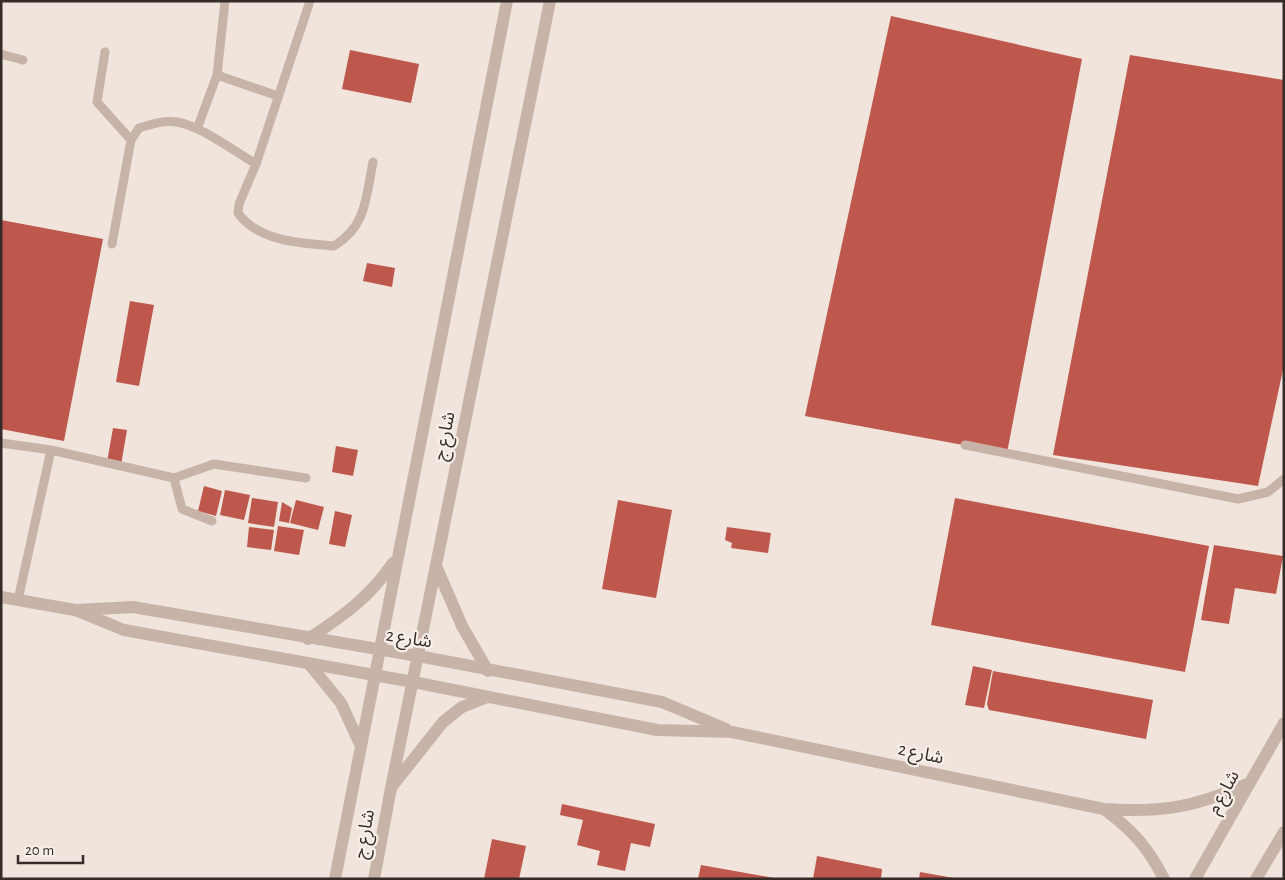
<svg xmlns="http://www.w3.org/2000/svg" width="1285" height="880" font-family="'Alegreya Sans','Noto Sans Arabic',sans-serif">
<style>
.building{fill:#bf584c}
.lines{fill:none;stroke-linecap:round;stroke-linejoin:round}
.lane{stroke:#c8b3a9;stroke-width:9}
.street{stroke:#c8b3a9;stroke-width:12}
.labels{text-anchor:middle;stroke-width:4.5;stroke-linejoin:round;paint-order:stroke}
.street-label{font-size:18px;fill:#352b28;stroke:#f8efe8}
</style>
<rect width="100%" height="100%" fill="#f0e4dc"/>
<path class="building" d="M891,16l191,43 -75,394 -202,-37z
M350,50l69,14 -8,39 -69,-14z
M1130,55l154,25v285l-26,121 -205,-31z
M1,220l102,19 -39,202 -63,-12z
M367,263l28,5 -3,19 -29,-6z
M130,301l24,4 -15,81 -23,-4z
M113,428l14,2 -6,35 -14,-3z
M336,446l22,4 -5,26 -21,-4z
M204,486l18,5 -6,25 -18,-5z
M225,490l25,5 -6,25 -24,-5z
M252,498l26,4 -4,25 -26,-4z
M955,498l254,48 -24,126 -254,-47z
M296,500l28,7 -6,23 -28,-7z
M618,500l54,10 -16,88 -54,-9z
M282,502l10,6 -3,15 -10,-2z
M335,511l17,4 -7,32 -16,-3z
M278,526l26,4 -5,25 -25,-4z
M249,527l25,3 -3,20 -24,-3z
M727,527l44,6 -3,20 -37,-5 1,-5 -7,-3z
M1214,545l69,11 -7,38 -41,-6 -6,36 -28,-4z
M973,666l19,4 -8,38 -19,-3z
M993,671l160,29 -7,39 -157,-29 -2,-6z
M562,804l93,20 -5,23 -19,-4 -6,28 -28,-6 3,-14 -23,-6 6,-25 -23,-5z
M492,839l34,7 -7,33h-35z
M817,856l65,13 -1,10h-68z
M701,865l73,13v1h-76z
M920,872l34,6v1h-35z"/>
<g class="lines">
<path class="lane" d="M310,1l-54,163 -17,40 -1,9c21,29 63,30 96,33 33,-20 32,-50 39,-84
M105,52l-8,50 34,38
M1,54l22,6
M217,75l61,21
M197,129l20,-54 8,-74
M112,244l19,-104 8,-12c13,-4 25,-8 38,-6 24,4 57,29 79,42
M1,443l50,7 -33,150
M965,445l273,54 30,-7 16,-13
M51,450l123,28 40,-14 92,14
M174,478l8,31 30,12"/>
<path class="street" d="M436,566l26,60 26,45
M1,597l74,13 58,-3 285,49 244,46 64,27
M75,610l49,20 289,52 244,48 75,2 372,77c58,4 91,-2 143,-25
M308,639c35,-23 61,-41 85,-76
M310,665l31,38 18,39
M393,785l50,-63 19,-15 23,-9
M1104,809c28,21 44,38 60,70
M335,879l172,-878
M374,879l17,-91 159,-787
M1195,879l89,-156
M1256,879l28,-47"/>
</g>
<g class="labels">
<g class="street-label">
<text transform="translate(444 436) rotate(-79)" y="6">شارع ج</text>
<text transform="translate(409 638) rotate(9)" y="6">شارع 2</text>
<text transform="translate(921 753) rotate(12)" y="6">شارع 2</text>
<text transform="translate(1223 792) rotate(-61)" y="6">شارع م</text>
<text transform="translate(364 834) rotate(-80)" y="6">شارع ج</text>
</g>
</g>
<rect width="1285" height="880" fill="none" stroke="#352b28" stroke-width="5"/>
<path d="M18 855v8h65v-8" fill="none" stroke="#352b28" stroke-width="2.5"/>
<text x="25" y="855" font-size="15" fill="#352b28" stroke="#f8efe8" stroke-width="4" paint-order="stroke">20 m</text>
</svg>
